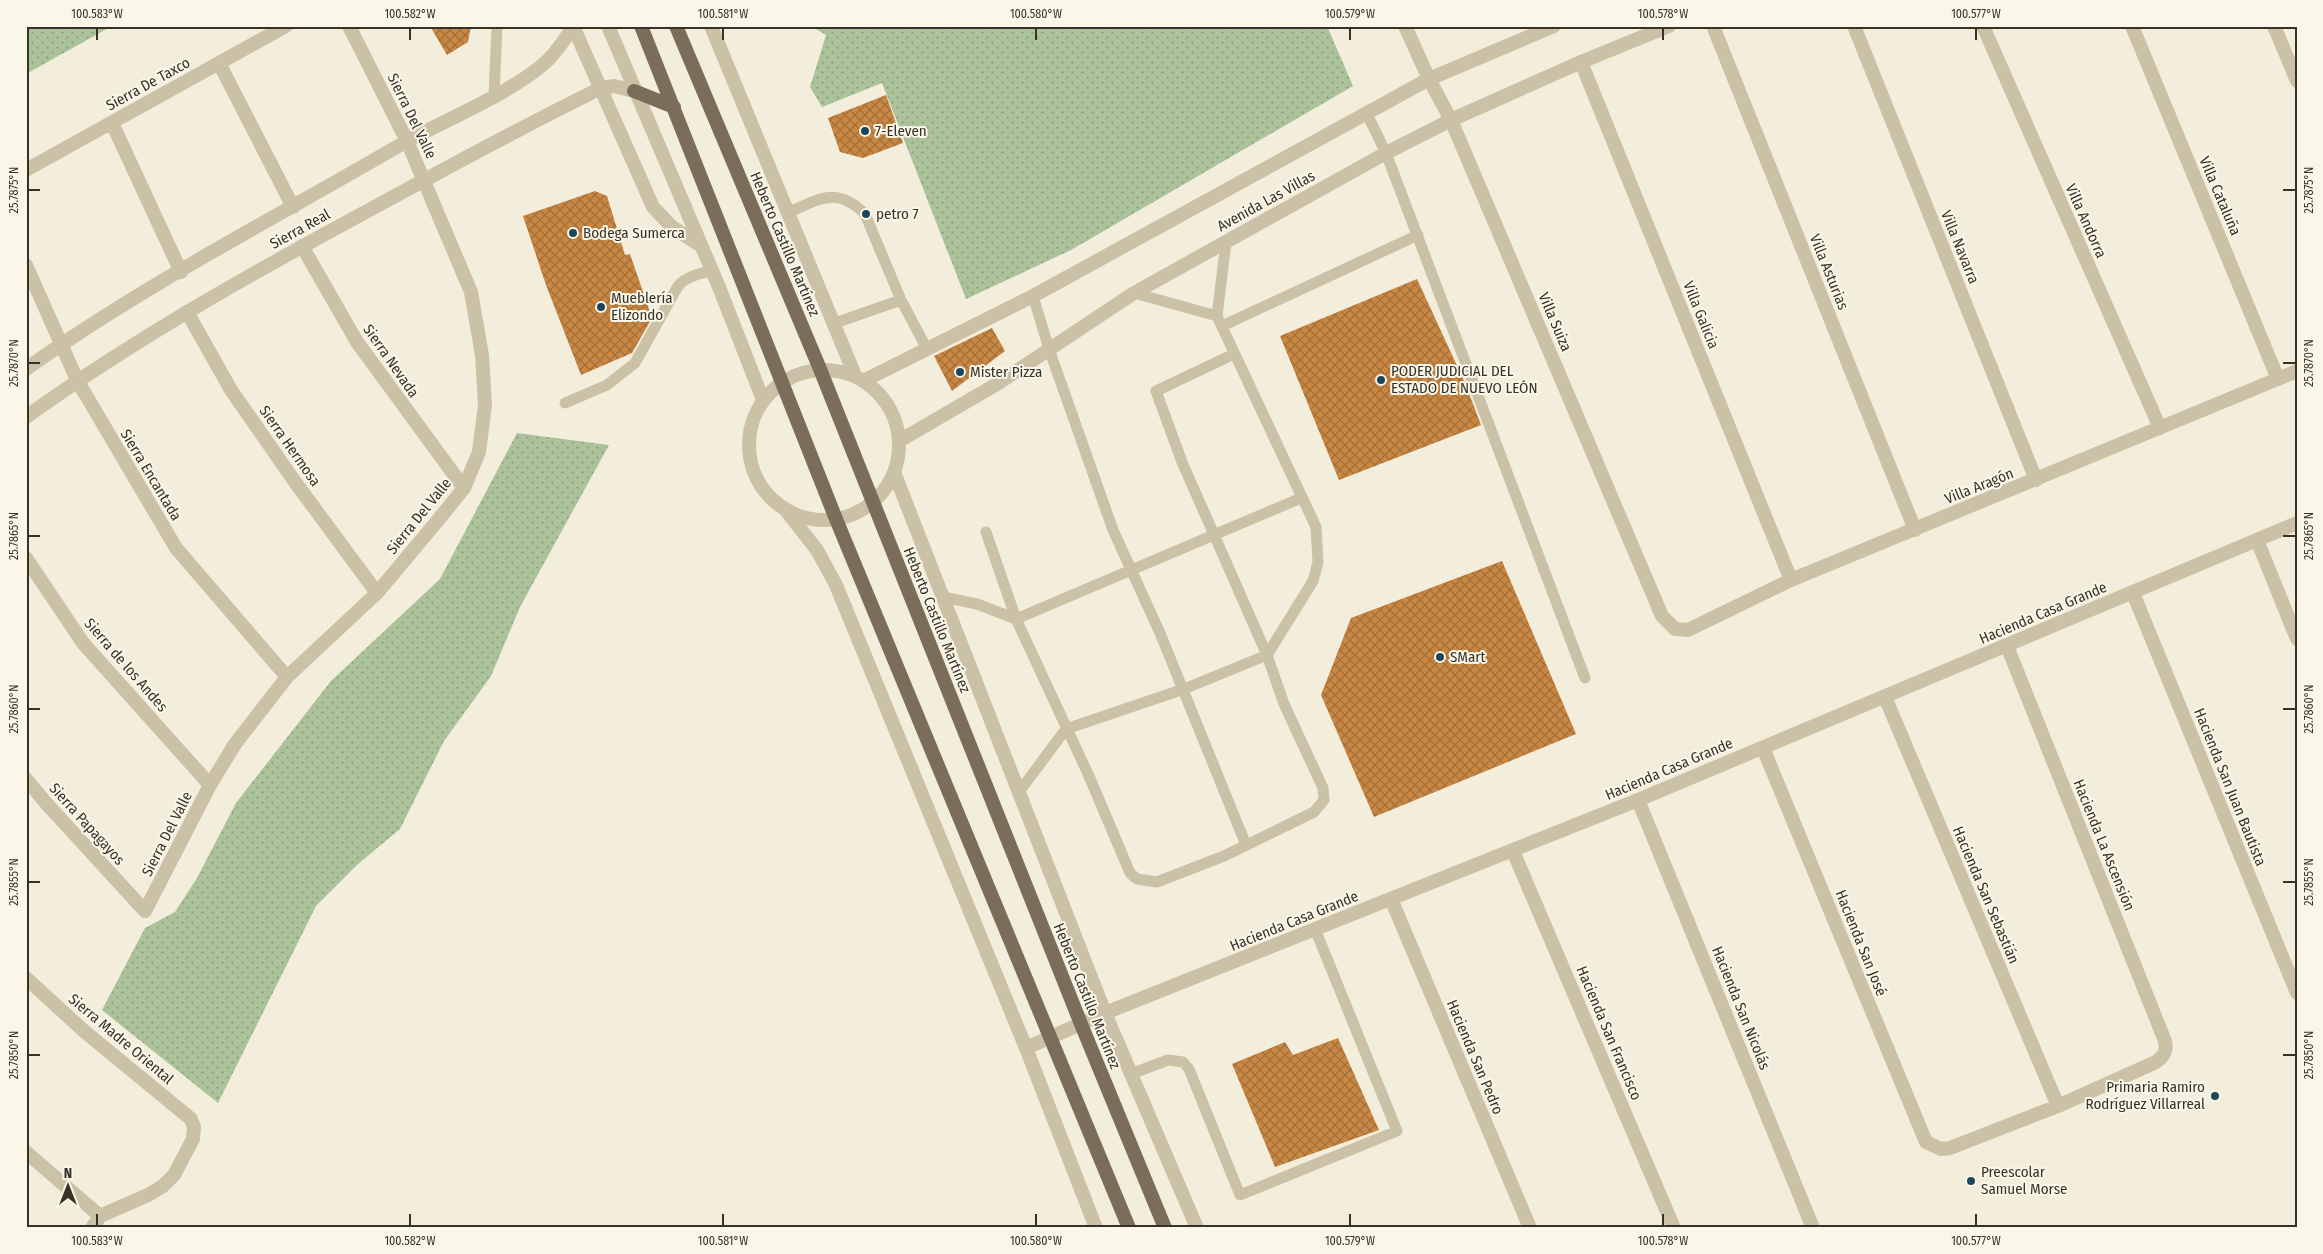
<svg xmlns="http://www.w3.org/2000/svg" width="2323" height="1254" font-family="'Fira Sans Condensed',sans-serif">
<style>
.grass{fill:url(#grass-dots)}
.building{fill:url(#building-cross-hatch)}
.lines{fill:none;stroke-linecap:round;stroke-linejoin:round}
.service{stroke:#cbc1a7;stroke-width:11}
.minor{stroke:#cbc1a7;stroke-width:14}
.tertiary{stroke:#cbc1a7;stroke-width:14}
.primary{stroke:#7a6d59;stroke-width:14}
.ticks{fill:none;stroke:#383128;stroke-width:2}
.poi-dot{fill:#1c465b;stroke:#faf7e9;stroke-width:2}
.labels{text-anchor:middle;stroke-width:4;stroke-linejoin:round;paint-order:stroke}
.street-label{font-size:15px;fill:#383128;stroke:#faf7e9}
.poi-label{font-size:15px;fill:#383128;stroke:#faf7e9;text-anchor:start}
.neatline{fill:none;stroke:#383128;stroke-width:2}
.ticks-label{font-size:12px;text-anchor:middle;fill:#383128}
</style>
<defs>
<pattern id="grass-dots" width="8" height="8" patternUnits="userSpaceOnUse" patternTransform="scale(1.25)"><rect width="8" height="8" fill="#abc29b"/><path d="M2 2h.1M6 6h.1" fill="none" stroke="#8c9e7e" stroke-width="1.8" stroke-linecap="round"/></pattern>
<pattern id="building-cross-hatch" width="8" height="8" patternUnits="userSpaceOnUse" patternTransform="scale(1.25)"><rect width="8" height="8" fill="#c98744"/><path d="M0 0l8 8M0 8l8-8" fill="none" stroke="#a46f39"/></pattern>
</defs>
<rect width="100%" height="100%" fill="#f3eedc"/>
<path class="grass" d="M26,26h86l-86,48z
M811,26h516l26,60 -282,164 -105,49 -84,-216 -60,24 -12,-20 16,-52z
M517,433l92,12 -89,162 -29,69 -47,65 -44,88 -42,35 -42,42 -98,197 -116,-93 43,-82 30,-16 22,-34 39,-75 95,-122 109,-102z"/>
<path class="building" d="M430,26h41l-3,16 -21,13z
M886,95l17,48 -40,15 -23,-6 -12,-34z
M595,191l12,5 18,59 5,-1 22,64 -20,35 -51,22 -35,-90 -23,-69z
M1417,279l48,104 16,42 -142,55 -59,-144z
M992,328l13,23 -53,40 -18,-35z
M1502,561l74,173 -202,83 -53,-122 30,-77z
M1338,1038l41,92 -104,37 -43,-103 53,-22 8,13z"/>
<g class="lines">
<path class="service" d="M494,95l3,-69
M1366,112l20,41 199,525
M789,212c31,-13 47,-26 76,2l36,86 -66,23
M1134,293l83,23
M1033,296l16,53 64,181 47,103 86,212
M901,300l26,49
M1222,326l196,-91
M565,403l42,-18 28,-22 43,-77c9,-10 21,-12 34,-15
M986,532l30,87 73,157 41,97 7,6 20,3 67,-26 90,-44 10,-12 -1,-12 -39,-84 -17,-49 -85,-193 -26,-71 78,-37
M943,597l34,7 39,15 285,-121
M1019,792l47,-63 118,-40 83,-34 46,-74 5,-19 -2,-35 -99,-211 9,-74
M1131,1074l37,-14 15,2 6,7 51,126 157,-64 -82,-202"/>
<path class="minor" d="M1405,26l24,53 22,41 211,496 13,13 13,1 103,-50 506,-209
M1713,26l202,504
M1854,26l182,454
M1983,26l177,402
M2132,26l146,353
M2274,26l23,55
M1581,62l210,518
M219,63l74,144
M112,123l69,149
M26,170l260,-144
M302,246l55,96 107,146
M26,265l51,115 99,168 111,129
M187,312l44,78 64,92 82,111
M2257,540l40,99
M26,558l57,85 127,142
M2133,593l164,400
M1885,697l173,409
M1763,748l163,394 15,7 9,-1 108,-42 98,-44c8,-6 11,-11 9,-21l-158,-395
M26,779l20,24 99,108 65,-126 25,-41 52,-67 90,-84 62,-74 25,-31 15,-36 6,-47 -3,-50 -11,-63 -64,-151 -58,-115
M1638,800l175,428
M1513,851l161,377
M1391,899l139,329
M26,978l58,53 107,88 3,8 -1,12 -19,36 -11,11 -15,9 -48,21 -8,12
M26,1152l74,64"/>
<path class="tertiary" d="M573,26l80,181 19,20 28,18
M608,26l111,261 44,113
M711,26l143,347
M26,369c118,-84 249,-151 374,-224 44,-25 113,-52 148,-85 10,-10 17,-21 25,-33
M749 445a75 75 0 1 1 150 0a75 75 0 1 1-150 0Z
M865,380l168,-84 396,-217 125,-53
M26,417c110,-79 228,-145 347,-209 75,-41 151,-82 228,-120l13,-2 20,5
M899,441l98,-57 137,-91 252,-140 65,-33 130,-58 88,-36
M894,472l211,541 92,215
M784,508l33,42 19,35 190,463 70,180
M1026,1048l79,-35 533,-213 659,-277"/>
<path class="primary" d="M641,26l195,493 293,709
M676,26l144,343 261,655 84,204
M634,91l40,16"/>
</g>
<path class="ticks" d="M97,28v12M410,28v12M723,28v12M1036,28v12M1350,28v12M1663,28v12M1976,28v12M28,190h12M2283,190h13M28,363h12M2283,363h13M28,536h12M2283,536h13M28,709h12M2283,709h13M28,882h12M2283,882h13M28,1055h12M2283,1055h13M97,1214v12M410,1214v12M723,1214v12M1036,1214v12M1350,1214v12M1663,1214v12M1976,1214v12"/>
<g class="poi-dot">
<circle cx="865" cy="131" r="5"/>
<circle cx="866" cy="214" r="5"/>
<circle cx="573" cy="233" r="5"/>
<circle cx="601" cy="307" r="5"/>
<circle cx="960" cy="372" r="5"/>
<circle cx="1381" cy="380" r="5"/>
<circle cx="1440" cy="657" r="5"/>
<circle cx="2215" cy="1096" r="5"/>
<circle cx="1971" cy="1181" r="5"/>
</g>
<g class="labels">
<g class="street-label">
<text transform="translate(148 84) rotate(-29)" y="5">Sierra De Taxco</text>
<text transform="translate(412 116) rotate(64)" y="5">Sierra Del Valle</text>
<text transform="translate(2220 196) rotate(67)" y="5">Villa Cataluña</text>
<text transform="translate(1266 201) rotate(-29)" y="5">Avenida Las Villas</text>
<text transform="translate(2086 221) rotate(66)" y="5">Villa Andorra</text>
<text transform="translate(300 229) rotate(-29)" y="5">Sierra Real</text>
<text transform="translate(785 244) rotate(67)" y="5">Heberto Castillo Martínez</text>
<text transform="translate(1960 247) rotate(68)" y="5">Villa Navarra</text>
<text transform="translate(1829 272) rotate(68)" y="5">Villa Asturias</text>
<text transform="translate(1701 315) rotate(68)" y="5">Villa Galicia</text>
<text transform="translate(1555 322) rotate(67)" y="5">Villa Suiza</text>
<text transform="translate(391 361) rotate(55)" y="5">Sierra Nevada</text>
<text transform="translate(290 446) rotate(55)" y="5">Sierra Hermosa</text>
<text transform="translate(151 475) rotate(59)" y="5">Sierra Encantada</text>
<text transform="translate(1979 486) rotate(-22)" y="5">Villa Aragón</text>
<text transform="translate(419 516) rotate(-51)" y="5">Sierra Del Valle</text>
<text transform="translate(2043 613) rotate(-23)" y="5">Hacienda Casa Grande</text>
<text transform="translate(937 620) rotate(68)" y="5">Heberto Castillo Martínez</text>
<text transform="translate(126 665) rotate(49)" y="5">Sierra de los Andes</text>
<text transform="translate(1669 769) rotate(-23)" y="5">Hacienda Casa Grande</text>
<text transform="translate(2230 787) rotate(68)" y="5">Hacienda San Juan Bautista</text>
<text transform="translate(87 824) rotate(48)" y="5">Sierra Papagayos</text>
<text transform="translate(167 834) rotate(-63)" y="5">Sierra Del Valle</text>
<text transform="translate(2104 845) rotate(68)" y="5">Hacienda La Ascensión</text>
<text transform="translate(1986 895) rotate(67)" y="5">Hacienda San Sebastián</text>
<text transform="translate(1294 921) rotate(-22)" y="5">Hacienda Casa Grande</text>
<text transform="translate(1861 943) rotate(68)" y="5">Hacienda San José</text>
<text transform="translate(1087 996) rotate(68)" y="5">Heberto Castillo Martínez</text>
<text transform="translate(1741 1008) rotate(68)" y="5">Hacienda San Nicolás</text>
<text transform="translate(1609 1033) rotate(67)" y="5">Hacienda San Francisco</text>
<text transform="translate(121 1039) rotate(40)" y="5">Sierra Madre Oriental</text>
<text transform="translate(1475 1057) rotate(67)" y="5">Hacienda San Pedro</text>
</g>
<g class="poi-label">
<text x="875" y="136">7-Eleven</text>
<text x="876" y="219">petro 7</text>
<text x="583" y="238">Bodega Sumerca</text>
<text x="611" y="303">Mueblería<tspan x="611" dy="17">Elizondo</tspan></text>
<text x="1391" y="376">PODER JUDICIAL DEL<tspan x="1391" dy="17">ESTADO DE NUEVO LEÓN</tspan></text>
<text x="970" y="377">Mister Pizza</text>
<text x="1450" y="662">SMart</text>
<text x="2205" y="1092" text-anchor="end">Primaria Ramiro<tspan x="2205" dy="17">Rodríguez Villarreal</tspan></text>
<text x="1981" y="1177">Preescolar<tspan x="1981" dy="17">Samuel Morse</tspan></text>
</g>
</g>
<rect width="2323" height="1254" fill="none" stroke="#faf7e9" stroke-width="55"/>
<g transform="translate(68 1186)" stroke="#faf7e9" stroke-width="4" paint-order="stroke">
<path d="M0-4L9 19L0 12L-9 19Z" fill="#383128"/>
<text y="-8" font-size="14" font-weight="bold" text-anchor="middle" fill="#383128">N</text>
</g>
<rect x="28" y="28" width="2268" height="1198" class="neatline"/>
<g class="ticks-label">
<text x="97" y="18">100.583°W</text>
<text x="410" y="18">100.582°W</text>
<text x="723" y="18">100.581°W</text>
<text x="1036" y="18">100.580°W</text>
<text x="1350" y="18">100.579°W</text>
<text x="1663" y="18">100.578°W</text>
<text x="1976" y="18">100.577°W</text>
<text transform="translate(14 190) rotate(-90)" y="4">25.7875°N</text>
<text transform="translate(2309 190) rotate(-90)" y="4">25.7875°N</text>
<text transform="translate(14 363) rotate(-90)" y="4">25.7870°N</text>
<text transform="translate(2309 363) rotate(-90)" y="4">25.7870°N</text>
<text transform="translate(14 536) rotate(-90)" y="4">25.7865°N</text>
<text transform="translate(2309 536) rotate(-90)" y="4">25.7865°N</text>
<text transform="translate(14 709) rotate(-90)" y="4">25.7860°N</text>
<text transform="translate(2309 709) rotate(-90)" y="4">25.7860°N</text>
<text transform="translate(14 882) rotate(-90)" y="4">25.7855°N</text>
<text transform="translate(2309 882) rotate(-90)" y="4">25.7855°N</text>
<text transform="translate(14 1055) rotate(-90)" y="4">25.7850°N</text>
<text transform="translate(2309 1055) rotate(-90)" y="4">25.7850°N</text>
<text x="97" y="1245">100.583°W</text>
<text x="410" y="1245">100.582°W</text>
<text x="723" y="1245">100.581°W</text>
<text x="1036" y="1245">100.580°W</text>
<text x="1350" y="1245">100.579°W</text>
<text x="1663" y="1245">100.578°W</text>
<text x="1976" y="1245">100.577°W</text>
</g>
</svg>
